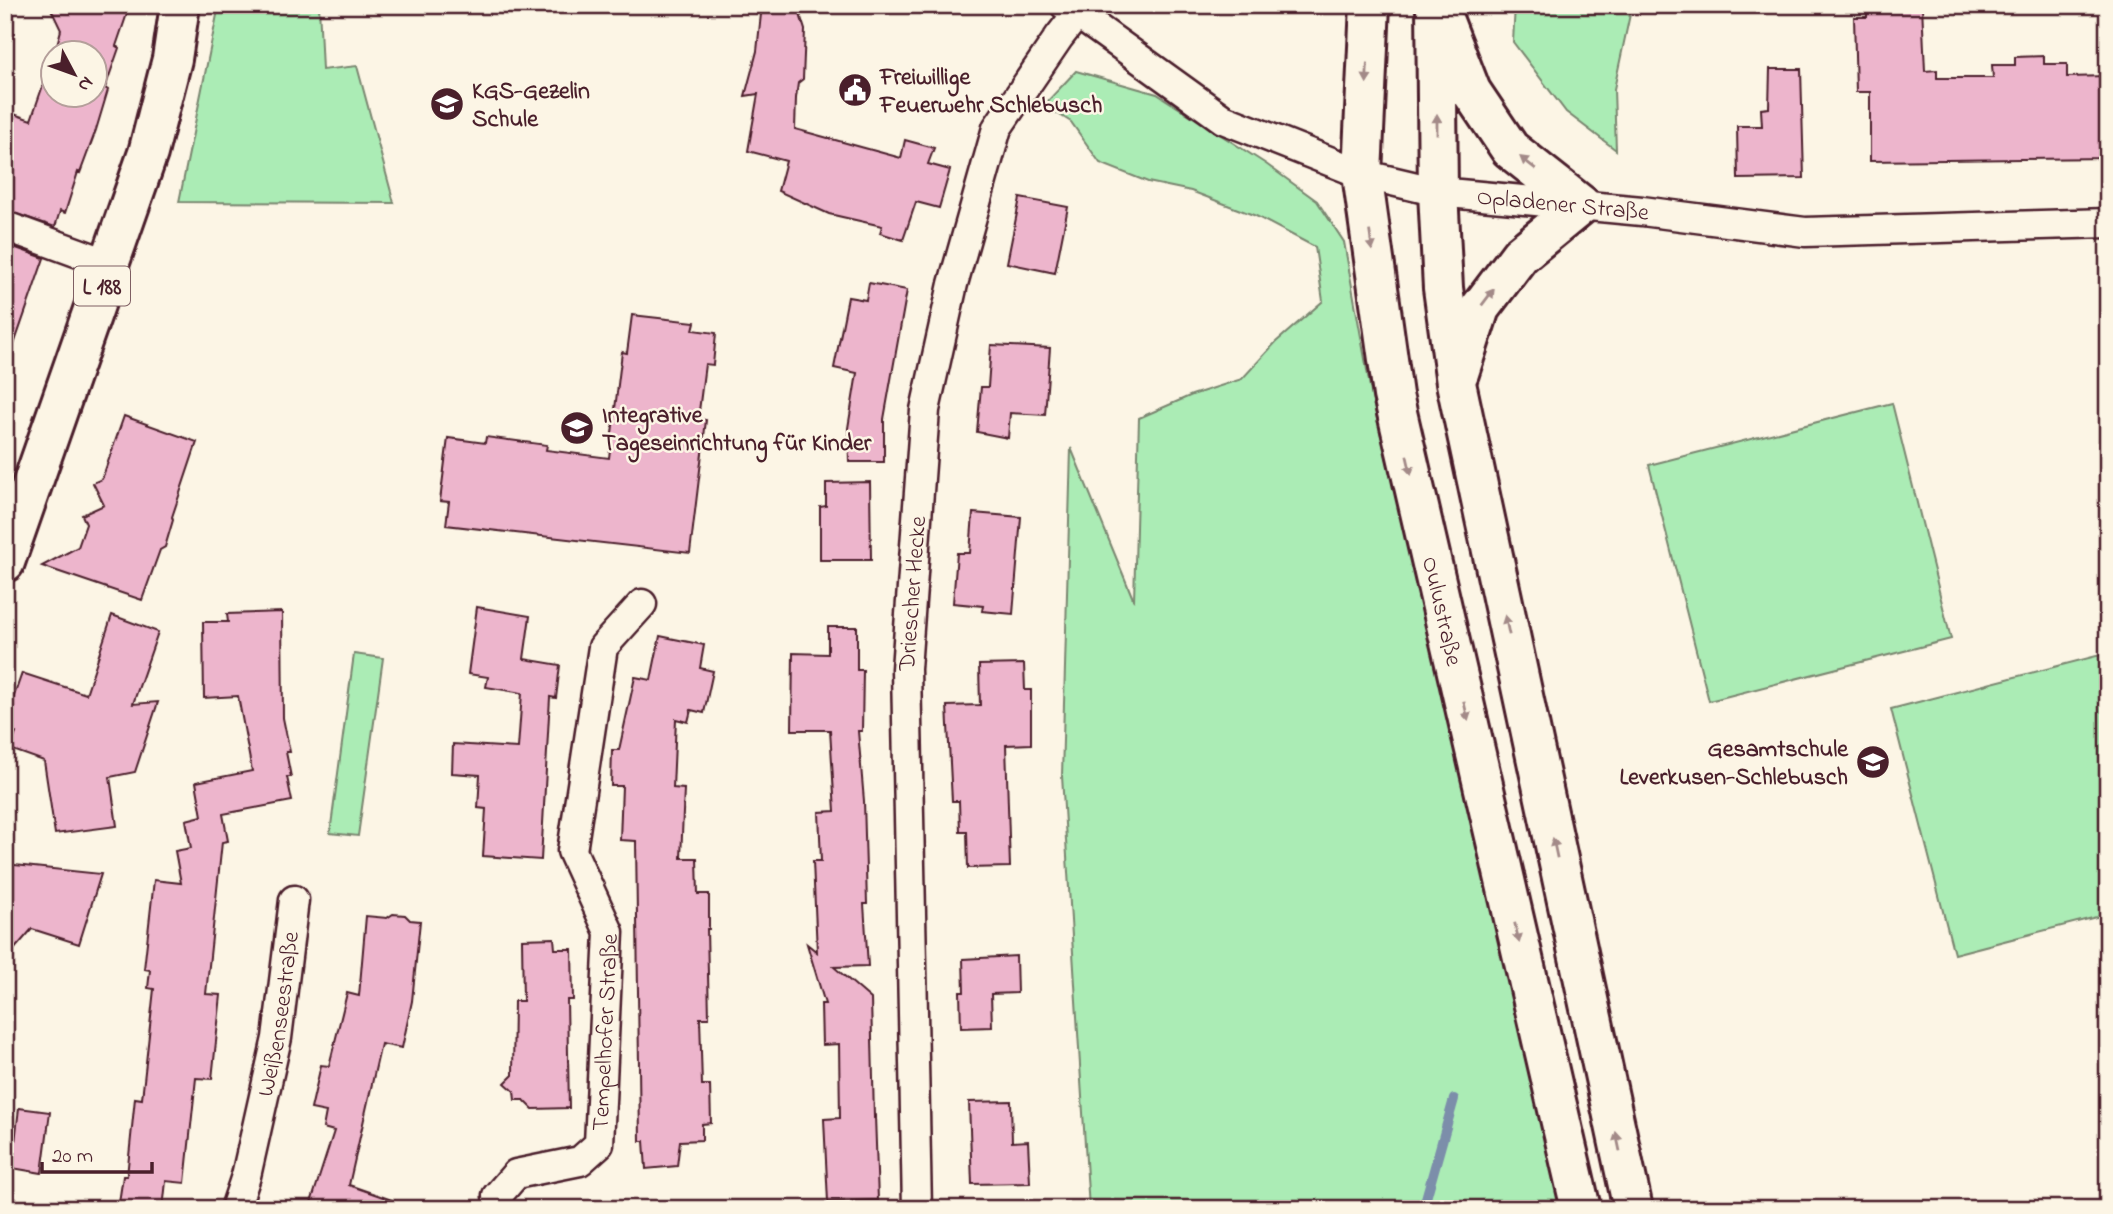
<svg xmlns="http://www.w3.org/2000/svg" width="2113" height="1214" font-family="'Indie Flower',sans-serif">
<style>
.green{fill:#abecb5;stroke:#7a8670;stroke-width:2}
.lines{fill:none;stroke-linecap:round;stroke-linejoin:round}
.stream{stroke:#7c8eaa;stroke-width:10}
.building{fill:#edb5cc;stroke:#4a1f2b;stroke-width:2}
.minor-casing{stroke:#4a1f2b;stroke-width:33}
.secondary-casing{stroke:#4a1f2b;stroke-width:44}
.primary-casing{stroke:#4a1f2b;stroke-width:44}
.minor{stroke:#fcf5e5;stroke-width:28}
.secondary{stroke:#fcf5e5;stroke-width:38}
.primary{stroke:#fcf5e5;stroke-width:38}
.oneway{fill:#a38a88}
.labels{text-anchor:middle;stroke-width:5;stroke-linejoin:round;paint-order:stroke}
.shield{fill:#fcf5e5;stroke:#7f5f63;stroke-width:2}
.shield-label{font-size:23px;font-weight:bold;fill:#4a1f2b}
.poi-label{font-size:24px;font-weight:bold;fill:#4a1f2b;stroke:#fcf5e5;text-anchor:start}
.street-label{font-size:24px;fill:#4a1f2b;stroke:#fcf5e5}
</style>
<rect width="100%" height="100%" fill="#fcf5e5"/>
<filter id="ink" filterUnits="userSpaceOnUse"><feTurbulence type="fractalNoise" baseFrequency=".0143" numOctaves="2"/><feDisplacementMap in="SourceGraphic" scale="14" xChannelSelector="R" yChannelSelector="G"/><feConvolveMatrix kernelMatrix="1 2 1 2 8 2 1 2 1" color-interpolation-filters="sRGB"/></filter>
<g filter="url(#ink)">
<path class="green" d="M219,5h100l3,65 35,-4 37,137 -215,-1z
M1515,5h117l-18,84 2,61 -50,-38 -53,-70z
M1076,71l81,23 109,70 51,37 27,41 28,156 106,441 85,370h-474l-27,-433 9,-328 63,153 5,-183 53,-23 50,-16 34,-37 47,-41 -8,-54 -59,-31 -65,-25 -43,-9 -48,-19 -29,-41 -27,-17z
M1892,403l59,236 -242,62 -60,-236z
M2108,653v261l-154,40 -63,-245z
M354,654l29,4 -25,178 -28,-3z"/>
<g class="lines">
<path class="stream" d="M1423,1209l31,-110"/>
</g>
<path class="building" d="M49,5h81l-14,41 3,2 -14,40 3,2 -12,40 -16,43 -2,-1 -13,41 -5,-2 -5,16 -50,-17v-99l26,9 21,-61v35h42v-42h-39l6,-22z
M762,5h35l8,25 -2,49 -5,4 -2,15 -1,31 106,29 4,-18 29,8 -6,16 22,6 -11,38 -23,-6 -13,38 -23,-7 2,-7 -53,-12 -51,-23 8,-30 -38,-10 10,-57 -13,2 12,-45z
M1867,5h55l3,66 12,-1v8h56l-1,-13h23v-8l29,-1v8h23v13l41,-1v82l-238,3v-69h-14l-2,-75h13z
M1770,69h31l3,109 -66,1 -1,-53h25l-1,-17 8,-1z
M1020,198l48,9 -13,66 -48,-10z
M5,244l39,14 -34,98 -5,-1v-79l7,-20 -7,-2z
M869,283l38,7 -23,129v43h-35l-1,-34 9,-55 -23,-5 14,-71 18,3z
M632,315l63,7 -2,8 23,3 -3,32 -8,-1 -7,55 8,1 -16,133 -244,-28 3,-23 -9,-1 8,-63 37,5 1,-6 61,8 -1,5 63,8 13,-106 5,1z
M991,345l59,3 -5,67 -35,-2 -2,25 -31,-6 4,-45h7z
M124,416l73,26 -25,75 1,3 -8,27 -5,3 -18,50 -100,-34 36,-19 8,-23 -4,-9 22,-10 -11,-22 9,-4z
M870,482l1,78h-51v-53l6,-1v-23z
M973,513l48,4 -8,97 -31,-3 1,-5 -30,-3 4,-50h13z
M477,607l53,9 -6,43 36,6 -4,33 -6,-1 -9,163 -58,-4 3,-47 -8,-1 2,-33 -28,-2 1,-29 65,4 4,-55 -36,-6 2,-10 -20,-3z
M282,612l1,106 7,34h-4l5,25h-4l5,24 -69,13 5,27 -6,1 -16,152 15,1 -9,84 -16,-1 -11,105 -19,-2 -3,28h-45l5,-33h4l8,-78 7,1 12,-110 -6,-1 2,-18 -6,-1 10,-89 27,3 -6,-32 16,-3 -5,-28 16,-4 -6,-34 56,-11 -14,-75 -34,2 -1,-76h25l-1,-8z
M112,615l46,17 -25,72 25,-2 -23,70 -25,5 7,49 -62,8 -11,-73 -34,-12 6,-16 -11,-4v-7l17,-49 64,21z
M828,627h29v43h6l-1,61h-4l6,70 3,103h-3l4,62 -34,1 37,32 3,118 1,-1 3,84 -50,2 -4,-83 16,-1 -1,-74 -17,1 -1,-41h4l-18,-60 10,8 -4,-91h8l-2,-49 16,-1 -5,-81h-38l1,-77 35,1z
M660,636l44,9 -4,23 13,3 -9,42 -13,-3 -3,12 -12,-3 -3,69 11,1 -3,69h16l1,36h11v35h-2l2,89h-9l2,67h8l1,38 -9,1v16l-22,1 -3,25 -31,3 -2,-28h-4l-4,-300 -16,-1 2,-54h-11l1,-36h7l16,-73 16,3z
M1024,664l1,26h6v54l-25,1 4,122 -42,1 -1,-36h-7l-1,-31h-7l-5,-95 33,-1 -1,-40z
M5,864l96,10 -22,70 -47,-15 -27,31z
M393,914l12,1 5,5 10,1 -8,80 -10,47 -21,-4 -32,141 54,19 -1,5h-93l25,-78 -11,-3 3,-16 -15,-3 10,-44 8,1 18,-73 12,3 7,-80 21,2z
M554,938l1,11h17l1,51h-6l2,108 -36,1 -9,-9h-9l-1,-9 -9,-8 8,-8 1,-74h9l-1,-62z
M1016,956l1,37 -26,1 1,33 -31,1 -1,-36h4l-1,-33z
M1011,1101l1,41 16,-1 2,42 -58,1 -3,-82z
M19,1108l31,4 -8,61 -30,-5z"/>
<g class="lines">
<g class="minor-casing">
<g id="minor">
<path id="s1" d="M1065,5l158,114 139,55 76,18 204,19 163,21 303,-9"/>
<path d="M5,226l104,38"/>
<path id="s2" d="M235,1209l11,-33 31,-138 17,-138"/>
<path id="s3" d="M500,1209l-3,-13 19,-22 64,-13 19,-17 10,-212 -37,-81 31,-204 39,-43"/>
<path id="s4" d="M917,1209l-11,-540 19,-259 28,-126 44,-156 62,-91 18,-23"/>
</g>
</g>
<g class="secondary-casing">
<g id="secondary">
<path id="s5" d="M1370,5l-8,169 31,221 188,814"/>
<path d="M1436,5l2,187 5,96 13,95 177,826"/>
<path d="M1445,24l26,67 39,58 71,56 -61,50 -40,53 -21,65"/>
</g>
</g>
<g class="primary-casing">
<path id="primary" d="M5,562l143,-409 24,-94 8,-54"/>
</g>
<use href="#minor" class="minor"/>
<use href="#secondary" class="secondary"/>
<use href="#primary" class="primary"/>
</g>
<defs><path id="oneway-solid" d="M-6-.8H1V-3.2L6.5 0L1 3.2V.8H-6Z" transform="scale(1.75)"/></defs>
<g class="oneway">
<use href="#oneway-solid" transform="translate(1367 73) rotate(92)"/>
<use href="#oneway-solid" transform="translate(1437 124) rotate(-90)"/>
<use href="#oneway-solid" transform="translate(1528 163) rotate(-142)"/>
<use href="#oneway-solid" transform="translate(1371 241) rotate(82)"/>
<use href="#oneway-solid" transform="translate(1488 297) rotate(-53)"/>
<use href="#oneway-solid" transform="translate(1409 465) rotate(77)"/>
<use href="#oneway-solid" transform="translate(1507 625) rotate(-102)"/>
<use href="#oneway-solid" transform="translate(1466 711) rotate(77)"/>
<use href="#oneway-solid" transform="translate(1555 848) rotate(-102)"/>
<use href="#oneway-solid" transform="translate(1517 933) rotate(77)"/>
<use href="#oneway-solid" transform="translate(1618 1142) rotate(-102)"/>
</g>
</g>
<defs>
<g id="civic-disc" transform="scale(1.75)"><circle r="9.5" fill="#4a1f2b" stroke="#fcf5e5"/><path d="M-.6-6.5H3V-4.5H.6V-3L4-1V1h2V6H-6V1h2V-1L-.6-3ZM-1.2 2.5V6h2.4V2.5Z" fill="#fff"/></g>
<g id="school-disc" transform="scale(1.75)"><circle r="9.5" fill="#4a1f2b" stroke="#fcf5e5"/><path d="M0-5L7-2L0 1L-7-2ZM-4 1L0 2.5L4 1V4Q0 6-4 4Z" fill="#fff"/></g>
</defs>
<g fill-rule="evenodd">
<use href="#civic-disc" x="855" y="90"/>
<use href="#school-disc" x="447" y="104"/>
<use href="#school-disc" x="577" y="428"/>
<use href="#school-disc" x="1873" y="762"/>
</g>
<g class="labels">
<rect class="shield" x="74" y="266.5" width="56" height="39" rx="5"/>
<g class="shield-label">
<text x="102" y="294">L 188</text>
</g>
<g class="poi-label">
<text x="880" y="84">Freiwillige<tspan x="880" dy="28">Feuerwehr Schlebusch</tspan></text>
<text x="472" y="98">KGS-Gezelin<tspan x="472" dy="28">Schule</tspan></text>
<text x="602" y="422">Integrative<tspan x="602" dy="28">Tageseinrichtung für Kinder</tspan></text>
<text x="1848" y="756" text-anchor="end">Gesamtschule<tspan x="1848" dy="28">Leverkusen-Schlebusch</tspan></text>
</g>
<g class="street-label">
<text dy="8" stroke="none"><textPath href="#s1" startOffset="548">Opladener Straße</textPath></text>
<text dy="8" stroke="none"><textPath href="#s4" startOffset="616">Driescher Hecke</textPath></text>
<text dy="8" stroke="none"><textPath href="#s5" startOffset="614">Oulustraße</textPath></text>
<text dy="8" stroke="none"><textPath href="#s2" startOffset="200">Weißenseestraße</textPath></text>
<text dy="8" stroke="none"><textPath href="#s3" startOffset="245">Tempelhofer Straße</textPath></text>
</g>
</g>
<rect width="2113" height="1214" fill="none" stroke="#fcf5e5" stroke-width="28"/>
<rect x="14" y="14" width="2085" height="1186" fill="none" stroke="#4a1f2b" stroke-width="2.5" filter="url(#ink)"/>
<g transform="translate(74 74) rotate(131)"><circle r="33" fill="#fcf5e5" stroke="#b59f9b" stroke-width="2"/>
<path d="M0-5L12 26L0 18L-12 26Z" fill="#4a1f2b"/>
<text y="-10" font-size="19" font-weight="bold" text-anchor="middle" fill="#4a1f2b">N</text>
</g>
<path d="M42 1162v10h110v-10" fill="none" stroke="#4a1f2b" stroke-width="3.5"/>
<text x="52" y="1162" font-size="21" fill="#4a1f2b" stroke="#fcf5e5" stroke-width="5" paint-order="stroke">20 m</text>
</svg>
